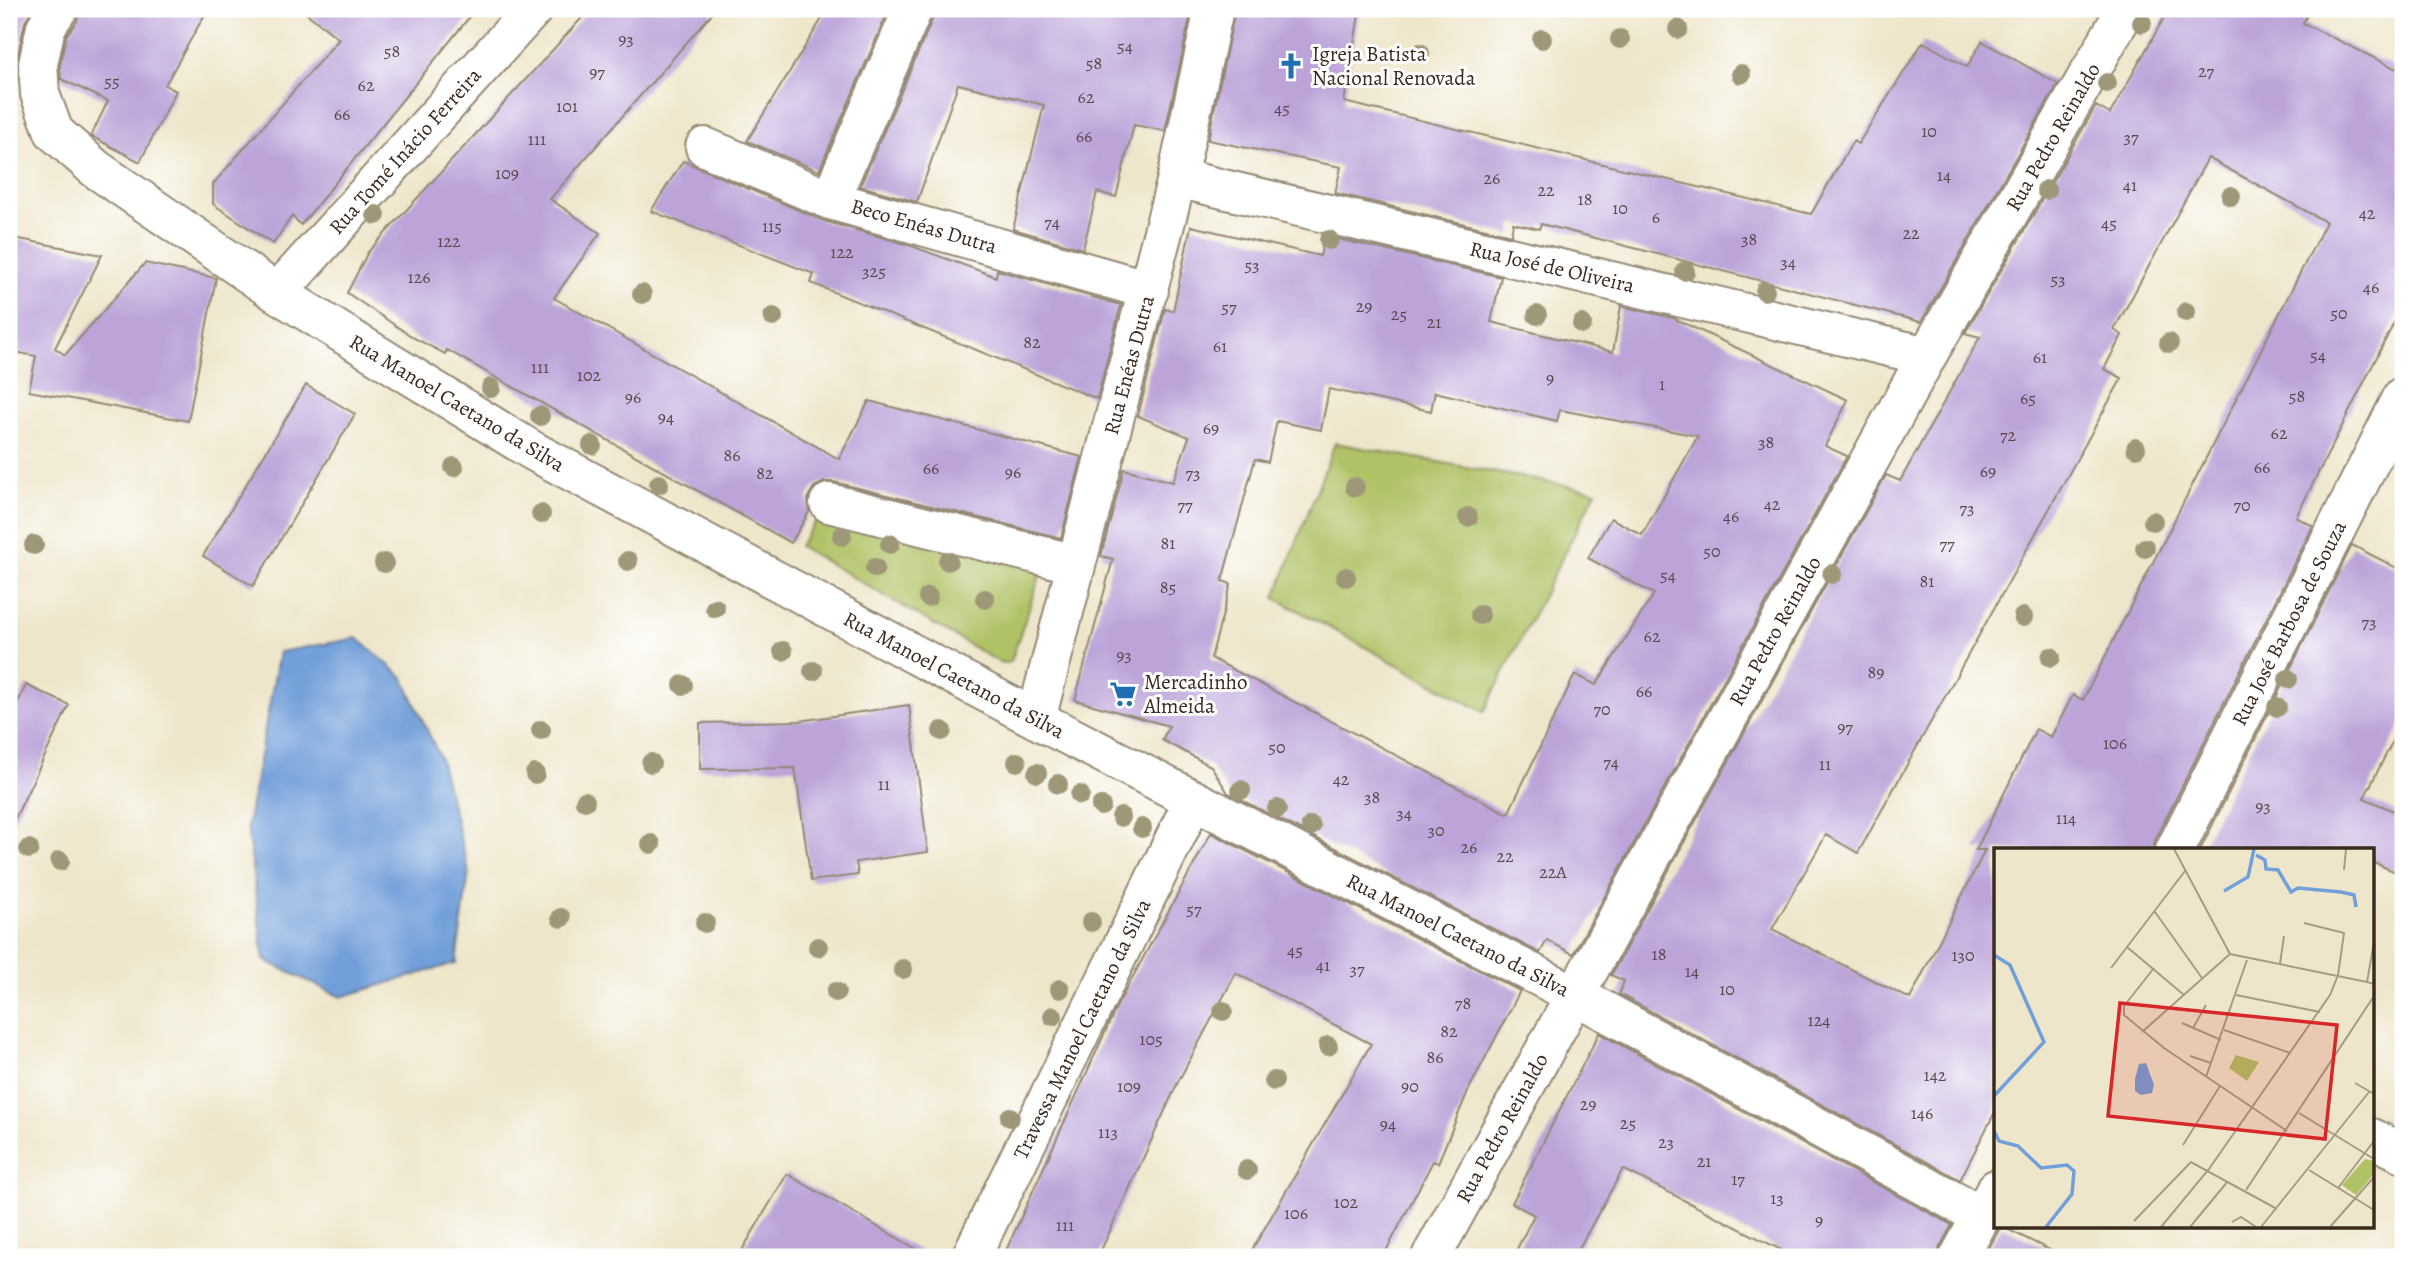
<svg xmlns="http://www.w3.org/2000/svg" width="2412" height="1266" font-family="Alegreya,serif">
<style>
.green{fill:#b0c266;stroke:#767642;stroke-width:2}
.water{fill:#719fd9;stroke:#56647c;stroke-width:2}
.building{fill:#bca4d9;fill-rule:evenodd}
.lines{fill:none;stroke-linecap:round;stroke-linejoin:round}
.minor-casing{stroke:#948874;stroke-width:42}
.tertiary-casing{stroke:#948874;stroke-width:42}
.minor{stroke:#fff;stroke-width:38}
.tertiary{stroke:#fff;stroke-width:38}
.tree{fill:#9f9878}
.labels{text-anchor:middle;stroke-width:6;stroke-linejoin:round;paint-order:stroke}
.number-label{font-size:18px;fill:#5b484d}
.poi-label{font-size:21px;fill:#3b2a1e;stroke:#fff;text-anchor:start}
.street-label{font-size:21px;fill:#3b2a1e;stroke:#fff}
.inset-river{fill:none;stroke:#719fd9;stroke-width:3.5}
.inset-road{fill:none;stroke:#a69b85;stroke-width:2}
.view{fill:#d62828;fill-opacity:0.15;stroke:#d62828;stroke-width:3.5}
.inset-edge{fill:none;stroke:#3b2a1e;stroke-width:3.5}
</style>
<rect width="100%" height="100%" fill="#fff"/>
<filter id="ink" filterUnits="userSpaceOnUse"><feTurbulence type="fractalNoise" baseFrequency=".0143" numOctaves="2"/><feDisplacementMap in="SourceGraphic" scale="14" xChannelSelector="R" yChannelSelector="G"/><feConvolveMatrix kernelMatrix="1 2 1 2 8 2 1 2 1" color-interpolation-filters="sRGB"/></filter>
<filter id="wash" filterUnits="userSpaceOnUse"><feTurbulence type="fractalNoise" baseFrequency=".00686" numOctaves="4" result="noise"/><feDisplacementMap in="SourceGraphic" scale="28" xChannelSelector="R" yChannelSelector="G"/><feGaussianBlur stdDeviation="1.57" result="paint"/><feColorMatrix in="noise" values="0 0 0 0 0 0 0 0 0 0 0 0 0 0 0 0 0 1.4 0 .05"/><feComposite in="paint" operator="in"/></filter>
<g filter="url(#wash)">
<rect width="100%" height="100%" fill="#eee6ca"/>
<path class="green" d="M1335,443l261,48 -112,221 -209,-114z
M824,509l220,55 -33,97 -4,2 -8,-1 -200,-116z"/>
<path class="water" d="M357,638l46,39 37,81 29,114 -13,91 -115,34 -77,-37 -17,-134 32,-174z"/>
<g id="blocks">
<path class="building" d="M9,9h23l-7,13 -8,35 -8,-4z
M80,9h128l-43,76 11,6 -36,71 -49,-26 17,-35 -47,-22 -1,-13 6,-30 11,-15z
M301,9h175l-175,216 -9,-9 -19,28 -60,-40v-20l126,-145z
M590,9h126l-166,190 50,34 -46,65 285,161 30,-58 213,56 -21,81 -227,-56h-10l-10,5 -6,10 1,15 -18,31 -344,-193 -2,4 -31,-16 -67,-45 21,-41z
M828,9h61l-70,162 -72,-30z
M934,9h258l-27,122 -31,-6 -18,72 -19,-5 -14,57 -70,-20 31,-124 -86,-21 -41,118 -57,-16 73,-168z
M1235,9h125l-16,93 467,112 42,-73 5,3 65,-102 44,25 15,-26 76,43 -137,238 -380,-98 -2,5 -26,-6 -2,12 -176,-42 6,-26 -133,-27z
M2169,9h141l-7,14 100,49v233l-107,212 17,9 -158,314 -2,10h-157v260l-36,70 -341,-186 5,-13 -13,-6 275,-500 14,6 80,-144 -15,-4 131,-227 14,8zM2208,158l118,64 -243,478 -10,-5 -22,42 -15,-8 -60,121h9l-75,149 -138,-70 54,-94 32,18 20,-36 244,-439 -18,-9 18,-34 -8,-5z
M683,161l141,60 82,23 90,33 1,-7 124,35 -24,94 -286,-116 3,-9 -163,-63z
M1191,226l129,30 5,-20 176,41 -10,45 122,30 8,-46 52,12 175,82 -23,46 22,10 -274,498 -26,-14 -7,13 -312,-160 -17,-27 -49,-26 7,-14 -94,-26 38,-141 -12,-3 23,-87 49,13 16,-45 -51,-21 27,-107 8,2zM1329,389l102,22 4,-19 122,29 3,-11 138,26 -56,99 -31,-17 -23,40 66,36 -58,91 -21,-11 -67,140 -297,-156 20,-74 -9,-3 33,-122 13,3 9,-41 44,9z
M9,237l93,18 -47,93 10,7 80,-92 71,15 -28,143 -159,-30 7,-35 -27,-5z
M306,385l49,29 -102,172 -50,-30z
M2352,545l51,26v150l-39,77 39,17v60l-31,-13v-12h-172z
M26,685l43,20 -60,126v-110z
M909,705l19,147 -72,10 2,13 -47,6 -16,-113 -95,1v-46l99,-2z
M1211,833l309,158 -52,100 -30,72 -5,-2 -50,96h-135l123,-213 -135,-71 -58,109 -80,175h-95l114,-251z
M1599,1033l353,192 -12,22 -3,10h-142l-172,-88 -49,88h-61l21,-42 -22,-12z
M787,1174l143,83h-192z
M2001,1226l63,31h-80z"/>
</g>
</g>
<g filter="url(#ink)">
<use href="#blocks" fill-opacity="0" stroke="#948874" stroke-width="2"/>
<g class="lines">
<g class="minor-casing">
<path id="minor" d="M58,9l-12,18 -8,37 2,30 14,38 42,37 181,124 256,158 503,268 539,276 406,221
M705,147l125,53 319,90
M1177,178l750,178
M830,200l83,-191
M277,293l256,-284
M829,503l247,61
M1036,719l141,-541 37,-169
M971,1257l222,-456
M1431,1257l496,-901 199,-347"/>
</g>
<g class="tertiary-casing">
<path id="tertiary" d="M2175,850l228,-454
M2372,1138l31,15
M1959,1257l37,-68"/>
</g>
<use href="#minor" class="minor"/>
<use href="#tertiary" class="tertiary"/>
</g>
<g class="tree">
<circle cx="2142" cy="23" r="10"/>
<circle cx="1678" cy="29" r="10"/>
<circle cx="1542" cy="39" r="10"/>
<circle cx="1620" cy="39" r="10"/>
<circle cx="1420" cy="53" r="10"/>
<circle cx="1741" cy="74" r="10"/>
<circle cx="2107" cy="83" r="10"/>
<circle cx="2046" cy="190" r="10"/>
<circle cx="2231" cy="196" r="10"/>
<circle cx="376" cy="215" r="10"/>
<circle cx="1329" cy="240" r="10"/>
<circle cx="1685" cy="271" r="10"/>
<circle cx="1765" cy="291" r="10"/>
<circle cx="642" cy="294" r="10"/>
<circle cx="2186" cy="312" r="10"/>
<circle cx="1537" cy="315" r="10"/>
<circle cx="773" cy="317" r="10"/>
<circle cx="1582" cy="324" r="10"/>
<circle cx="2169" cy="343" r="10"/>
<circle cx="491" cy="388" r="10"/>
<circle cx="540" cy="416" r="10"/>
<circle cx="592" cy="445" r="10"/>
<circle cx="2136" cy="448" r="10"/>
<circle cx="454" cy="467" r="10"/>
<circle cx="659" cy="484" r="10"/>
<circle cx="1355" cy="487" r="10"/>
<circle cx="541" cy="514" r="10"/>
<circle cx="1468" cy="517" r="10"/>
<circle cx="2153" cy="521" r="10"/>
<circle cx="842" cy="536" r="10"/>
<circle cx="890" cy="544" r="10"/>
<circle cx="34" cy="545" r="10"/>
<circle cx="2145" cy="548" r="10"/>
<circle cx="628" cy="561" r="10"/>
<circle cx="948" cy="561" r="10"/>
<circle cx="384" cy="563" r="10"/>
<circle cx="875" cy="568" r="10"/>
<circle cx="1832" cy="574" r="10"/>
<circle cx="1346" cy="577" r="10"/>
<circle cx="928" cy="597" r="10"/>
<circle cx="985" cy="599" r="10"/>
<circle cx="715" cy="608" r="10"/>
<circle cx="1480" cy="615" r="10"/>
<circle cx="2023" cy="617" r="10"/>
<circle cx="783" cy="651" r="10"/>
<circle cx="2051" cy="657" r="10"/>
<circle cx="813" cy="671" r="10"/>
<circle cx="2288" cy="679" r="10"/>
<circle cx="683" cy="685" r="10"/>
<circle cx="2277" cy="707" r="10"/>
<circle cx="541" cy="730" r="10"/>
<circle cx="942" cy="731" r="10"/>
<circle cx="1017" cy="762" r="10"/>
<circle cx="651" cy="763" r="10"/>
<circle cx="1037" cy="773" r="10"/>
<circle cx="535" cy="774" r="10"/>
<circle cx="1058" cy="784" r="10"/>
<circle cx="1241" cy="790" r="10"/>
<circle cx="1080" cy="795" r="10"/>
<circle cx="585" cy="801" r="10"/>
<circle cx="1101" cy="806" r="10"/>
<circle cx="1277" cy="809" r="10"/>
<circle cx="1121" cy="817" r="10"/>
<circle cx="1311" cy="826" r="10"/>
<circle cx="1142" cy="828" r="10"/>
<circle cx="651" cy="844" r="10"/>
<circle cx="29" cy="849" r="10"/>
<circle cx="60" cy="861" r="10"/>
<circle cx="561" cy="918" r="10"/>
<circle cx="1091" cy="922" r="10"/>
<circle cx="705" cy="923" r="10"/>
<circle cx="818" cy="947" r="10"/>
<circle cx="903" cy="969" r="10"/>
<circle cx="1060" cy="989" r="10"/>
<circle cx="836" cy="992" r="10"/>
<circle cx="1223" cy="1011" r="10"/>
<circle cx="1053" cy="1016" r="10"/>
<circle cx="1328" cy="1046" r="10"/>
<circle cx="1274" cy="1081" r="10"/>
<circle cx="1010" cy="1117" r="10"/>
<circle cx="1247" cy="1170" r="10"/>
</g>
</g>
<defs>
<g id="church-bare" transform="scale(2.1)"><path d="M-1.2-6h2.4v3.5h3.3v2.4h-3.3V6h-2.4V-.1h-3.3v-2.4h3.3Z" fill="#1f6fb2" stroke="#fff" stroke-width="2.5" paint-order="stroke"/></g>
<g id="supermarket-bare" transform="scale(2.1)"><path d="M-6-5.5h2.5l.6 2H6L4.5 2H-2.5L-4.4-4H-6ZM-1.5 3.2a1.3 1.3 0 1 0 .1 0ZM3 3.2a1.3 1.3 0 1 0 .1 0Z" fill="#1f6fb2" stroke="#fff" stroke-width="2.5" paint-order="stroke"/></g>
</defs>
<g fill-rule="evenodd">
<use href="#church-bare" x="1291" y="66"/>
<use href="#supermarket-bare" x="1123" y="694"/>
</g>
<g class="labels">
<g class="number-label">
<text x="626" y="45">93</text>
<text x="1125" y="52">54</text>
<text x="392" y="57">58</text>
<text x="1094" y="69">58</text>
<text x="2206" y="77">27</text>
<text x="597" y="78">97</text>
<text x="112" y="87">55</text>
<text x="366" y="91">62</text>
<text x="1086" y="103">62</text>
<text x="567" y="112">101</text>
<text x="1282" y="114">45</text>
<text x="342" y="120">66</text>
<text x="1929" y="137">10</text>
<text x="1084" y="142">66</text>
<text x="2131" y="143">37</text>
<text x="537" y="145">111</text>
<text x="507" y="179">109</text>
<text x="1944" y="181">14</text>
<text x="1492" y="184">26</text>
<text x="2130" y="191">41</text>
<text x="1546" y="196">22</text>
<text x="1585" y="205">18</text>
<text x="1620" y="214">10</text>
<text x="2367" y="219">42</text>
<text x="1656" y="223">6</text>
<text x="1052" y="228">74</text>
<text x="2109" y="229">45</text>
<text x="772" y="232">115</text>
<text x="1911" y="239">22</text>
<text x="1749" y="245">38</text>
<text x="449" y="247">122</text>
<text x="842" y="258">122</text>
<text x="1788" y="268">34</text>
<text x="1252" y="271">53</text>
<text x="874" y="277">325</text>
<text x="419" y="283">126</text>
<text x="2058" y="285">53</text>
<text x="2371" y="293">46</text>
<text x="1364" y="312">29</text>
<text x="1229" y="313">57</text>
<text x="2339" y="319">50</text>
<text x="1399" y="320">25</text>
<text x="1434" y="328">21</text>
<text x="1032" y="348">82</text>
<text x="1220" y="352">61</text>
<text x="2318" y="361">54</text>
<text x="2040" y="363">61</text>
<text x="540" y="373">111</text>
<text x="589" y="381">102</text>
<text x="1550" y="384">9</text>
<text x="1662" y="390">1</text>
<text x="2297" y="402">58</text>
<text x="633" y="403">96</text>
<text x="2028" y="404">65</text>
<text x="666" y="423">94</text>
<text x="1211" y="434">69</text>
<text x="2279" y="439">62</text>
<text x="2008" y="441">72</text>
<text x="1766" y="448">38</text>
<text x="732" y="461">86</text>
<text x="2262" y="473">66</text>
<text x="931" y="474">66</text>
<text x="1988" y="477">69</text>
<text x="1013" y="478">96</text>
<text x="765" y="479">82</text>
<text x="1193" y="479">73</text>
<text x="1772" y="510">42</text>
<text x="1185" y="511">77</text>
<text x="2242" y="511">70</text>
<text x="1967" y="514">73</text>
<text x="1731" y="522">46</text>
<text x="1168" y="549">81</text>
<text x="1947" y="550">77</text>
<text x="1712" y="557">50</text>
<text x="1668" y="581">54</text>
<text x="1927" y="587">81</text>
<text x="1168" y="593">85</text>
<text x="2369" y="628">73</text>
<text x="1652" y="642">62</text>
<text x="1124" y="661">93</text>
<text x="1876" y="678">89</text>
<text x="1644" y="697">66</text>
<text x="1602" y="715">70</text>
<text x="1845" y="733">97</text>
<text x="2115" y="749">106</text>
<text x="1277" y="753">50</text>
<text x="1611" y="768">74</text>
<text x="1825" y="770">11</text>
<text x="1341" y="785">42</text>
<text x="884" y="790">11</text>
<text x="1372" y="803">38</text>
<text x="2263" y="812">93</text>
<text x="1404" y="819">34</text>
<text x="2066" y="824">114</text>
<text x="1436" y="836">30</text>
<text x="1469" y="853">26</text>
<text x="1505" y="862">22</text>
<text x="1553" y="878">22A</text>
<text x="1194" y="915">57</text>
<text x="1295" y="956">45</text>
<text x="1659" y="960">18</text>
<text x="1963" y="961">130</text>
<text x="1323" y="971">41</text>
<text x="1357" y="975">37</text>
<text x="1692" y="977">14</text>
<text x="1727" y="995">10</text>
<text x="1463" y="1009">78</text>
<text x="1819" y="1026">124</text>
<text x="1449" y="1037">82</text>
<text x="1151" y="1045">105</text>
<text x="1435" y="1063">86</text>
<text x="1935" y="1081">142</text>
<text x="1129" y="1092">109</text>
<text x="1410" y="1092">90</text>
<text x="1588" y="1110">29</text>
<text x="1922" y="1119">146</text>
<text x="1628" y="1129">25</text>
<text x="1388" y="1130">94</text>
<text x="1108" y="1138">113</text>
<text x="1666" y="1148">23</text>
<text x="1704" y="1167">21</text>
<text x="1738" y="1185">17</text>
<text x="1777" y="1204">13</text>
<text x="1346" y="1208">102</text>
<text x="1296" y="1219">106</text>
<text x="1819" y="1226">9</text>
<text x="1065" y="1231">111</text>
</g>
<g class="poi-label">
<text x="1312" y="61">Igreja Batista<tspan x="1312" dy="24">Nacional Renovada</tspan></text>
<text x="1144" y="689">Mercadinho<tspan x="1144" dy="24">Almeida</tspan></text>
</g>
<g class="street-label">
<text transform="translate(2053 137) rotate(-60)" y="7">Rua Pedro Reinaldo</text>
<text transform="translate(405 151) rotate(-48)" y="7">Rua Tomé Inácio Ferreira</text>
<text transform="translate(924 226) rotate(16)" y="7">Beco Enéas Dutra</text>
<text transform="translate(1552 267) rotate(13)" y="7">Rua José de Oliveira</text>
<text transform="translate(1129 365) rotate(-75)" y="7">Rua Enéas Dutra</text>
<text transform="translate(457 403) rotate(31)" y="7">Rua Manoel Caetano da Silva</text>
<text transform="translate(2289 623) rotate(-63)" y="7">Rua José Barbosa de Souza</text>
<text transform="translate(1775 631) rotate(-61)" y="7">Rua Pedro Reinaldo</text>
<text transform="translate(954 675) rotate(28)" y="7">Rua Manoel Caetano da Silva</text>
<text transform="translate(1458 935) rotate(27)" y="7">Rua Manoel Caetano da Silva</text>
<text transform="translate(1082 1029) rotate(-64)" y="7">Travessa Manoel Caetano da Silva</text>
<text transform="translate(1502 1128) rotate(-61)" y="7">Rua Pedro Reinaldo</text>
</g>
</g>
<g transform="translate(1994 848)">
<rect width="380" height="380" fill="#eee6ca"/>
<path d="M242,207l23,7 -12,19 -18,-13zM371,311l9,2v13l-18,21 -14,-10z" fill="#b0c266"/>
<path d="M152,215l8,22 -2,8 -11,2 -6,-4v-12l4,-15z" fill="#719fd9"/>
<path class="inset-river" d="M262,7l9,5 1,9 12,1 13,22 7,-4 43,4 13,3 2,12M230,43l24,-14 6,-28M0,107l16,10 34,77 -50,54M0,283l5,10 19,5 23,22 26,-3 7,6 -2,23 -26,33"/>
<path class="inset-road" d="M180,1l56,105 137,28M350,22l2,-21M161,64l47,66M380,94l-7,40 7,2M133,99l57,48M286,116l4,-28M117,120l74,-97M160,120l-30,38v9l40,33 123,83M242,147l84,17M188,175l39,17M199,180l13,-23M230,182l66,23M148,184l88,-78M196,208l21,7M212,229l41,-117M361,235l19,11M305,265l75,46M189,297l37,-59M315,322l65,40M344,340l36,-47M252,342l128,-194M140,373l57,-59 86,47M238,374l9,-5 15,10M167,379l48,-58 121,-174 8,-20 6,-42 -40,-10M196,379l38,-46M267,379l108,-135M336,379l44,-50"/>
<path class="view" d="M126,155l217,22 -12,114 -217,-23z"/>
<rect width="380" height="380" class="inset-edge"/>
</g>
<rect width="2412" height="1266" fill="none" stroke="#fff" stroke-width="35"/>
</svg>
